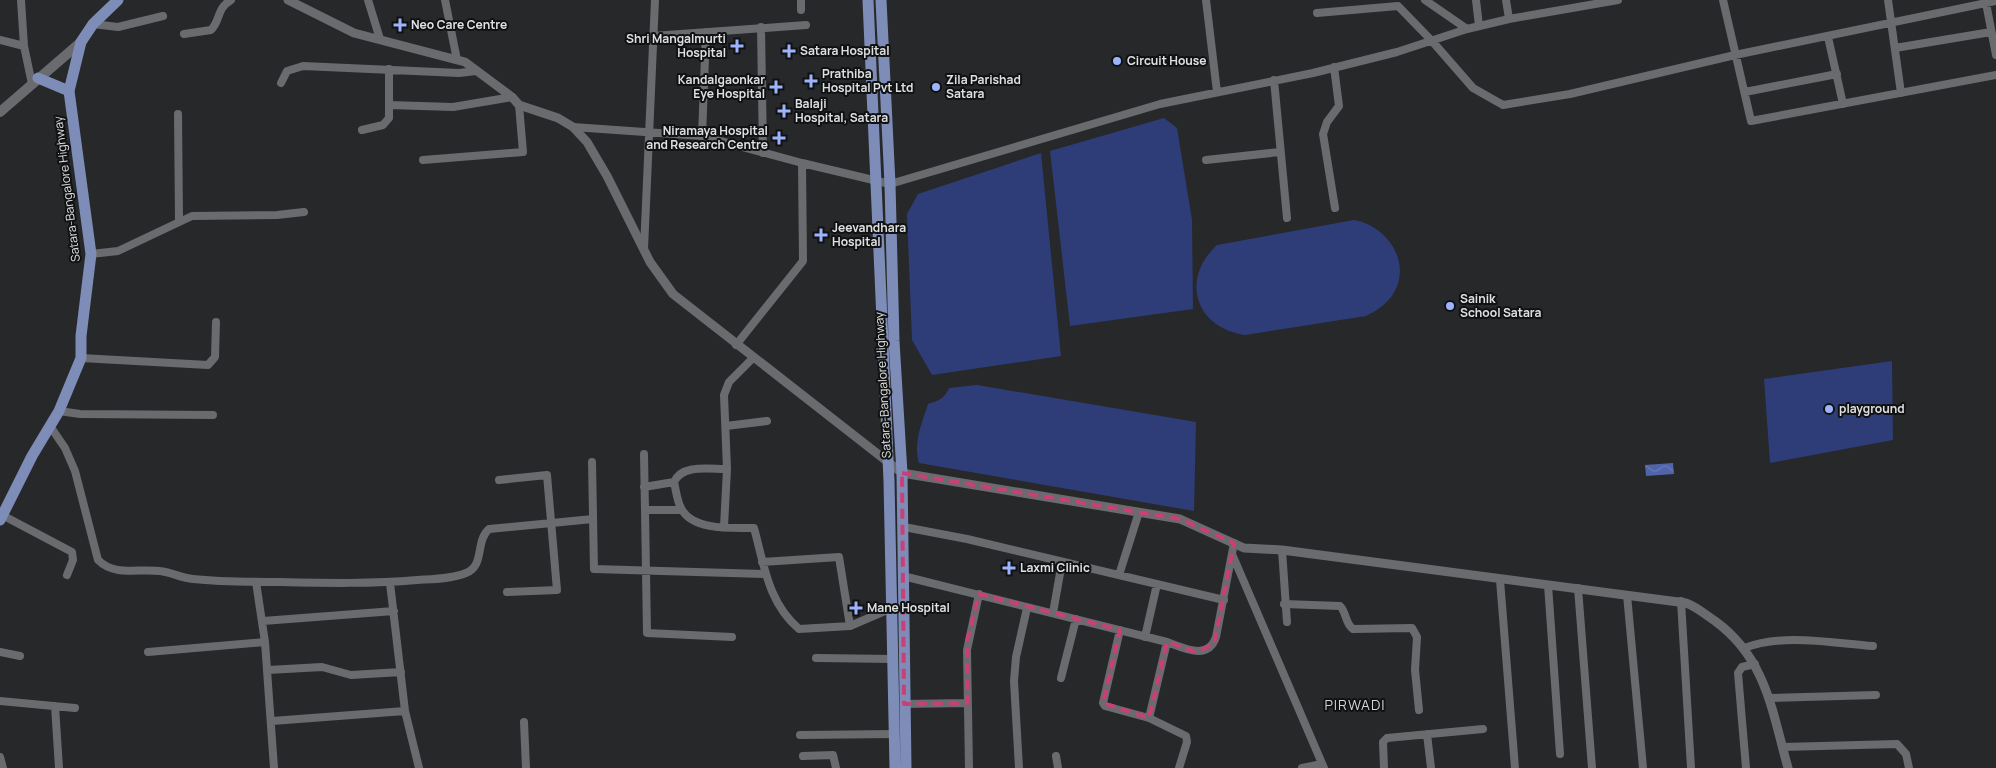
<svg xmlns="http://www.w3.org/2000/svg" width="1996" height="768" font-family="Manrope,sans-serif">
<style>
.green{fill:#2e3d77}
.water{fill:url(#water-waves)}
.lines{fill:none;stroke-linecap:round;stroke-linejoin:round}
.minor{stroke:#6a6b6e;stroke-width:8}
.tertiary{stroke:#6a6b6e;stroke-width:9}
.secondary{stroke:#6a6b6e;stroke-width:10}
.primary{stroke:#7e8cb8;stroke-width:11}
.marked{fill:none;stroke:#c84076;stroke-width:4;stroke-dasharray:10 6;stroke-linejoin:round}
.poi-dot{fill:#9db4fd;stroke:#101112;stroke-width:2}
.labels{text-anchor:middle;stroke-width:4;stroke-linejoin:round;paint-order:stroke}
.poi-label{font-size:12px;font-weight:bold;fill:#dfe0e1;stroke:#101112;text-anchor:start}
.street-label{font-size:12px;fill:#dfe0e1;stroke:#101112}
.neighbourhood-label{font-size:14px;letter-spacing:1px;fill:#d4d5d9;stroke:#101112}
</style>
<defs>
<pattern id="water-waves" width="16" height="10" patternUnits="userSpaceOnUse" patternTransform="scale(1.25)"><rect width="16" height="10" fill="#5064a9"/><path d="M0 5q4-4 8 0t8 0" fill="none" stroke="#697ab5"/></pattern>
</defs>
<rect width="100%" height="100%" fill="#27282a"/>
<path class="green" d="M1164,118l13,10 15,92 1,89 -123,17 -20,-175z
M1041,153l20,203 -129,19 -20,-35 -5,-126 11,-20z
M1354,220c35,6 60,46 37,77 -7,9 -15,14 -25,19l-121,19c-50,-7 -65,-56 -28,-90z
M1892,361l1,79 -123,23 -6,-84z
M977,385l219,37 -2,89 -275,-48c-6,-21 3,-40 9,-59 10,-3 17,-6 21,-16z"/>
<path class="water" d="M1673,463l1,11 -28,2 -1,-11z"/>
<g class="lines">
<path class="minor" d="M21,0l3,46
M368,0l12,39
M445,0l12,60
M801,0v10
M1206,0l11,92
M1425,0l42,29 42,-10 109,-19
M1476,0l3,26
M1506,0l3,19
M1723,0l28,121 245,-46
M1888,0l13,93
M1986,3l10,52
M1317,13l81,-7 34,35 41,47 30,17 67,-11 165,-39 261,-54
M93,24l25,3 45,-11
M761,27l2,126
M184,34l27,-4c10,-10 5,-21 20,-30
M653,36l153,-11
M1828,37l15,67
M0,40l24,6 8,38
M1895,48l96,-16
M1334,67l5,39 -12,16 -4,12 12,74
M1274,80l13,138
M281,83l6,-12 16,-5 156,7 17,-2
M1745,92l92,-18
M389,105l64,2 59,-10
M178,114l1,106
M573,127l129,9 100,27 88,21 270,-80 153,-31 84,-21 70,-23
M362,130l21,-5 6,-7v-49
M702,136l4,-104
M423,160l100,-8 -4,-47
M1206,160l74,-8
M644,249l11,-249
M91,254l27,-3 74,-35 85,-1 27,-3
M736,345l67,-84 -1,-98
M81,358l127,7 7,-8 1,-35
M59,411l21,3 133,1
M50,426l15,22 10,23 23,89c17,17 41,8 62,11 11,1 21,7 33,8 29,3 58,3 87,3 46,1 92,2 137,-2 16,-1 34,-1 49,-7 19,-7 9,-32 23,-44l104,-10
M726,426l41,-5
M644,454l1,56
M592,462l2,107 170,5
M499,480l48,-5 10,115 -50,2
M674,482c2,8 3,19 7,26 11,23 52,20 73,20 10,36 14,75 45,101l51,-3 42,-18
M644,487l30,-5c8,-18 35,-13 53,-13
M681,510h-36l2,123 85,4
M2,515l70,37 1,8 -6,15
M724,527l3,-58 -3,-74 5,-13 24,-24
M904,527l63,12 257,61
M1282,550l5,72
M1232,554l92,214
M762,562l77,-5 11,69
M1119,575l20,-63
M903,576l264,66c17,6 41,19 49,-5l18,-94
M1500,580l15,188
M256,582l9,60 9,126
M390,583l15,128 14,57
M1548,585l12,169
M1578,588l14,180
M1627,595l16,173
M1681,601l10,167
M1284,604l56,2c7,7 5,18 13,23l59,-1 5,9 -2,33 4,40
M1053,613l9,-51
M263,621l131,-10
M1120,630l-17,73 2,3 44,12 37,18 1,6 -8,26
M1145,637l12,-53
M1744,648c40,-15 87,-5 129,-2
M0,652l20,4
M148,652l117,-10
M816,658l78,1
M268,670l54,-3 29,8 50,-3
M1061,678l15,-59
M1769,698l107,-3
M0,701l75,7
M904,704l63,-1
M55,706l4,62
M1149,718l18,-76
M272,721l133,-10
M524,722l2,46
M1427,734l4,34
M800,735l95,-1
M1782,747l115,-3 9,10 3,14
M803,756l30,-1 3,13
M1056,756l2,12
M0,757l3,11
M969,768l-2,-118 12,-56
M1019,768l-5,-87 2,-24 11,-49
M1302,768l20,-4
M1384,768l-1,-26 4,-4 96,-9
M1746,768l-8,-95 4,-6 13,-3"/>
<path class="tertiary" d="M288,0l66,33 111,29 47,35 7,8 39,13 15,9 14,15 20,34 43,86 23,32 229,179 278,46 64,29 38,2 404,53c11,4 20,12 29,18 51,37 57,90 73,147"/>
<path class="secondary" d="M0,112l81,-70"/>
<path class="primary" d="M868,0l21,481 6,287
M881,0l9,184 4,157 8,132 4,295
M38,78l31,13
M0,520l32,-64 27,-45 22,-53v-22l10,-82 -22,-163 12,-49 12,-18 25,-24"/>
</g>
<path class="marked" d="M902,473l278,46 54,24 -20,101 -18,8 -29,-10 -18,76 -46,-15 17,-73 -141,-36 -12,47v62l-63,1z"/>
<g class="poi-dot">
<path d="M397.5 17.5h5v5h5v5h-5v5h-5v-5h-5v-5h5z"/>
<path d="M734.5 38.5h5v5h5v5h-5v5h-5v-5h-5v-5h5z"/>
<path d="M786.5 43.5h5v5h5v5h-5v5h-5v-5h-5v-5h5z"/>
<circle cx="1117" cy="61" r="5"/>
<path d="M808.5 73.5h5v5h5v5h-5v5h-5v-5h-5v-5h5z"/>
<path d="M773.5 79.5h5v5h5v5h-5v5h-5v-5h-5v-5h5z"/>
<circle cx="936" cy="87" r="5"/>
<path d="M781.5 103.5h5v5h5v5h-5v5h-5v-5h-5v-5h5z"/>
<path d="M776.5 130.5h5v5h5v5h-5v5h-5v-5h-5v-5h5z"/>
<path d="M818.5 227.5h5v5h5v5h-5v5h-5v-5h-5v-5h5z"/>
<circle cx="1450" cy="306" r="5"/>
<circle cx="1829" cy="409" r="5"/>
<path d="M1006.5 560.5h5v5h5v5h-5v5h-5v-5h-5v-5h5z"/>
<path d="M853.5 600.5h5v5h5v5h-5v5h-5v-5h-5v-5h5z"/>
</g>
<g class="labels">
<g class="poi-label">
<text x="411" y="29">Neo Care Centre</text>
<text x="726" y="43" text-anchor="end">Shri Mangalmurti<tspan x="726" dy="14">Hospital</tspan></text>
<text x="800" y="55">Satara Hospital</text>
<text x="1127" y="65">Circuit House</text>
<text x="822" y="78">Prathiba<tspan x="822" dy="14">Hospital Pvt Ltd</tspan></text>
<text x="765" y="84" text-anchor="end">Kandalgaonkar<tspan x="765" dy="14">Eye Hospital</tspan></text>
<text x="946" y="84">Zila Parishad<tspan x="946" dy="14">Satara</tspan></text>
<text x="795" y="108">Balaji<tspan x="795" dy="14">Hospital, Satara</tspan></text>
<text x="768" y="135" text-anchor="end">Niramaya Hospital<tspan x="768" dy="14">and Research Centre</tspan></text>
<text x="832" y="232">Jeevandhara<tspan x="832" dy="14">Hospital</tspan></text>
<text x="1460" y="303">Sainik<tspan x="1460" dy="14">School Satara</tspan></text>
<text x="1839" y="413">playground</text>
<text x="1020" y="572">Laxmi Clinic</text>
<text x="867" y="612">Mane Hospital</text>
</g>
<g class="street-label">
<text transform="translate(67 189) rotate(-97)" y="4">Satara-Bangalore Highway</text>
<text transform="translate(883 385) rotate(-93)" y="4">Satara-Bangalore Highway</text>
</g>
<g class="neighbourhood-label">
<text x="1355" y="710">PIRWADI</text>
</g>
</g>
</svg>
